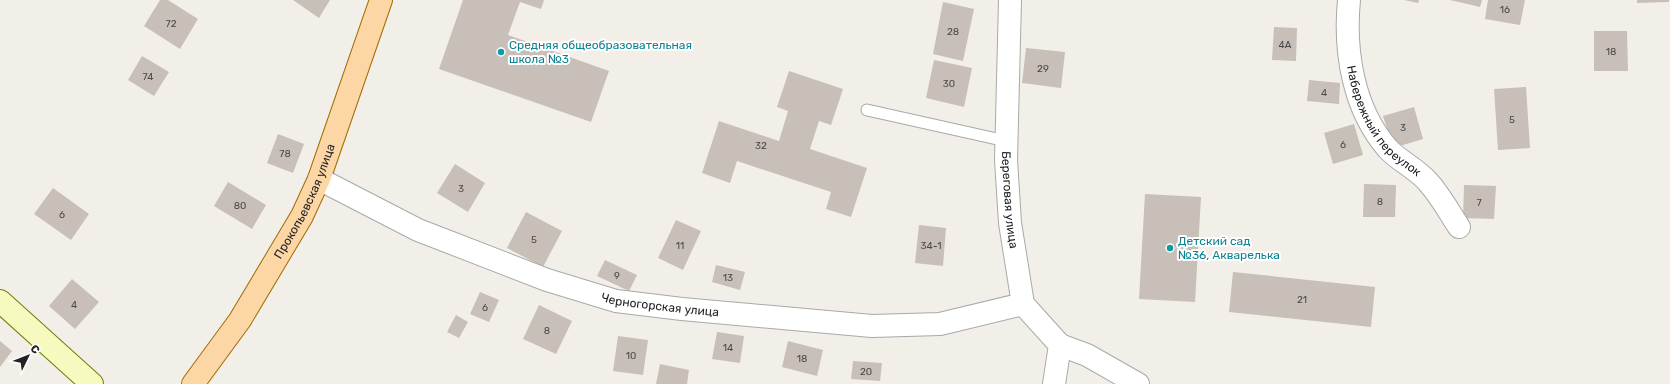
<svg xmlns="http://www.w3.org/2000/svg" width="1670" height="384" font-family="Rubik,sans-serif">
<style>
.building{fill:#c7bfb8}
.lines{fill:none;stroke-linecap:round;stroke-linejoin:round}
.service-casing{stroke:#a9a9a9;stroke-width:13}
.minor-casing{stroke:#a9a9a9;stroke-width:24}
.secondary-casing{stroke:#707d05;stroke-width:24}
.primary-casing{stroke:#a06b00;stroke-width:24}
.service{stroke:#fff;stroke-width:11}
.minor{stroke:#fff;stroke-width:22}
.secondary{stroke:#f7fabf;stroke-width:22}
.primary{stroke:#fcd6a4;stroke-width:22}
.culture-dot{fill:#0f9aa8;stroke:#fff;stroke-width:1.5}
.labels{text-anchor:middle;stroke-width:4;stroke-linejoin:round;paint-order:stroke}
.number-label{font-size:10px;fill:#4b4948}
.culture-label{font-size:12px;fill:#0d838f;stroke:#fff;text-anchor:start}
.street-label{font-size:12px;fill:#222;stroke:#fff}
</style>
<rect width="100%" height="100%" fill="#f2efe9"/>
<path class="building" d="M160,0h8l30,19 -18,30 -36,-23z
M293,0h37l-11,18z
M463,0h81l-3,9 -21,-7 -12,33 101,36 -18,51 -152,-53z
M1404,0h15l-1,3z
M1450,0h32l-2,7z
M1488,0h37l-5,25 -35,-6z
M1637,0h32v2l-32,1z
M943,2l31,7 -11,52 -30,-7z
M1274,27l23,1 -1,33 -24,-1z
M1594,31h33l1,40h-34z
M1026,48l39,4 -4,36 -39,-5z
M142,56l27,16 -15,24 -26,-16z
M934,60l38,8 -8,39 -38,-9z
M789,71l54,18 -12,36 -12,-4 -9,28 57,19 -16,49 -25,-8 5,-17 -94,-31 -7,22 -28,-10 17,-52 60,20 9,-30 -11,-4z
M1309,80l31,3 -1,21 -32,-3z
M1526,87l4,61 -32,2 -4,-61z
M1414,107l9,32 -30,9 -10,-32z
M1354,124l9,31 -30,9 -9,-31z
M278,134l26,10 -11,29 -26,-10z
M455,164l30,19 -17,29 -31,-19z
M228,182l38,23 -14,24 -38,-23z
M1364,184l32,1 -1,32h-32z
M1464,185l32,1 -2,33 -31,-1z
M53,188l36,26 -18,26 -37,-26z
M1145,194l56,3 -6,105 -56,-3z
M526,212l36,19 -19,36 -36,-19z
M676,220l25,11 -18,39 -25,-12z
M919,225l27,3 -3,38 -28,-3z
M605,260l32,15 -8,16 -32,-15z
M716,265l29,7 -5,18 -28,-8z
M1233,272l142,15 -4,40 -142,-15z
M72,279l27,23 -24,27 -26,-23z
M480,292l19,8 -10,22 -19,-8z
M539,305l33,16 -16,33 -33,-15z
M456,315l12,7 -9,16 -12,-6z
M717,332l27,4 -4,27 -28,-4z
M618,336l30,4 -5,35 -30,-4z
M0,341l12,10 -12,16z
M788,341l35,9 -6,26 -35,-9z
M853,361l29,2 -2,18 -29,-2z
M660,364l29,6 -2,14h-31z"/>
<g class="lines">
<g class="service-casing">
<path id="service" d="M867,110l139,31"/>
</g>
<g class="minor-casing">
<g id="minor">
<path id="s1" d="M1010,0l-4,160 4,63 13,81 37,41 -6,39"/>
<path id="s2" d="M1349,0c-5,51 4,109 39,149 11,12 29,20 40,33 12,13 21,30 31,45"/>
<path id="s3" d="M319,179l99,51 129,50 69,21 66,8 190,17 68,-2 83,-20"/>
<path d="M1060,345l27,10 51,29"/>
</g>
</g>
<g class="secondary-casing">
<path id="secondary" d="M0,301l92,83"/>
</g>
<g class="primary-casing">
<g id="primary">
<path id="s4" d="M193,384l47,-64 62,-104 17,-37 62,-179"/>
</g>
</g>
<use href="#service" class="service"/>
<use href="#minor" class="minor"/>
<use href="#secondary" class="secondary"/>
<use href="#primary" class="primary"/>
</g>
<g class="culture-dot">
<circle cx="501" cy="52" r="4"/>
<circle cx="1170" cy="248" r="4"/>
</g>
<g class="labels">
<g class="number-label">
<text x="1505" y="13">16</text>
<text x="171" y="27">72</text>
<text x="953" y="35">28</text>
<text x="1285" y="48">4А</text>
<text x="1611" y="55">18</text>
<text x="1043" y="72">29</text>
<text x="148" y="80">74</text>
<text x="949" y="87">30</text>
<text x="1324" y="96">4</text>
<text x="1512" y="123">5</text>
<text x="1403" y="131">3</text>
<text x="1343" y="148">6</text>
<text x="761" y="149">32</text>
<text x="285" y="157">78</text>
<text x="461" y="192">3</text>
<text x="1380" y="205">8</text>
<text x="1479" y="206">7</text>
<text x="240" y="209">80</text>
<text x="62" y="218">6</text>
<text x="534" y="243">5</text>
<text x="680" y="249">11</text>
<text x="931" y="249">34-1</text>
<text x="617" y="279">9</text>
<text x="728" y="281">13</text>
<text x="1302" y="303">21</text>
<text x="74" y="308">4</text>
<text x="485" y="311">6</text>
<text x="547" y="334">8</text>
<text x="728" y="351">14</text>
<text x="631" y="359">10</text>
<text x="802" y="362">18</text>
<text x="866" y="375">20</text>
</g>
<g class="culture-label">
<text x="509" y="49">Средняя общеобразовательная<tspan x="509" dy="14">школа №3</tspan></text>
<text x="1178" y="245">Детский сад<tspan x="1178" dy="14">№36, Акварелька</tspan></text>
</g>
<g class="street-label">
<text dy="4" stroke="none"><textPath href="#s2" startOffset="132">Набережный переулок</textPath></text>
<text dy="4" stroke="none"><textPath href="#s4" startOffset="215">Прокопьевская улица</textPath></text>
<text dy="4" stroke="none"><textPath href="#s1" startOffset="200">Береговая улица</textPath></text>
<text dy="4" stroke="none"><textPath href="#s3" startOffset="366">Черногорская улица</textPath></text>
</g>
</g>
<g transform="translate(28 356) rotate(47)" stroke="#ffffff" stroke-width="3" paint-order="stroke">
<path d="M0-3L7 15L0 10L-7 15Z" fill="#222222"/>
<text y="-6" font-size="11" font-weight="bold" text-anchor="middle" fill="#222222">С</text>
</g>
</svg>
